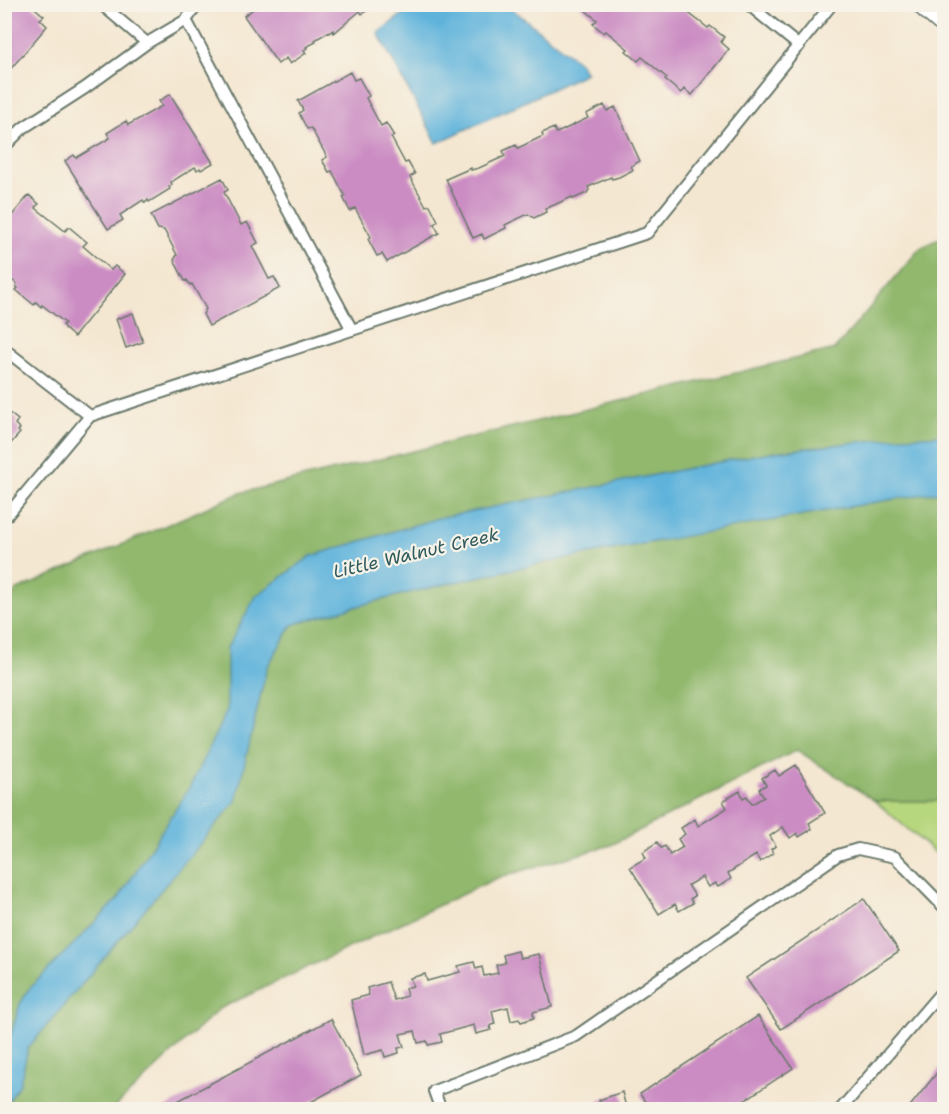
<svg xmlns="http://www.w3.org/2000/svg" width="949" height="1114" font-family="'Shantell Sans',sans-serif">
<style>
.green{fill:#b7d77e;stroke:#6b8a59;stroke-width:1.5}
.forest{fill:#91b86d;stroke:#587a50;stroke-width:1.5}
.water{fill:#5fb3db;stroke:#3f7888;stroke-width:1.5}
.building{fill:#cb8cc3}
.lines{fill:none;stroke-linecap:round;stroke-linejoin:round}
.service-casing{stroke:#6a786b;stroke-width:14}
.secondary-casing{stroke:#6a786b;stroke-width:33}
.service{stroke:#fff;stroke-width:10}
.secondary{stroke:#fff;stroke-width:30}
.labels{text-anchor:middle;stroke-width:4.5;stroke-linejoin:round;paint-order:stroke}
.water-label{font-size:18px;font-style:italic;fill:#2f5a5e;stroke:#f7f3e8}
</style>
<rect width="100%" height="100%" fill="#f7f3e8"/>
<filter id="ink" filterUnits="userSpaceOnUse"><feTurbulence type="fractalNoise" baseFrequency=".0167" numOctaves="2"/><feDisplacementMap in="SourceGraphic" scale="12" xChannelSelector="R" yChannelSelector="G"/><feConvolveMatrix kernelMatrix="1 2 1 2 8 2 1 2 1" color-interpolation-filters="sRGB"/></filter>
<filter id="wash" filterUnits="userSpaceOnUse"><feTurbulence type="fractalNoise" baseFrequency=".008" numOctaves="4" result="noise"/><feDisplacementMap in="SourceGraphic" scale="24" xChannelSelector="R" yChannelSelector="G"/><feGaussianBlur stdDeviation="1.35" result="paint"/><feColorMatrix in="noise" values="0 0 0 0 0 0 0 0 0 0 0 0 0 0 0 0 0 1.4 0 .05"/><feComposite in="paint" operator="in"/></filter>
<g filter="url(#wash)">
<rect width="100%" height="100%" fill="#f4e7d1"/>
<path class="green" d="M875,801h69v59z"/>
<path class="forest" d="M944,236v565h-69l-78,-51 -186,95 -114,33 -278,131 -106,100 -108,1 -1,-505 13,-15 223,-97 595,-144 85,-101z"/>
<path class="water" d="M415,5h92l72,57 7,11 -149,70 -59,-110z
M944,435v56c-95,15 -190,33 -285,50 -124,23 -246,47 -367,84l-25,42 -31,134 -208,247 -8,36 -15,22v-52l15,-50 9,-15 89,-90 72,-112 37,-77v-62l29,-52 55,-40 127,-38 327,-65 136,-16z"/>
<g id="blocks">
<path class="building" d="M4,4h26l14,12 -4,3 7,7 -38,45 -2,-2 -3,2z
M249,4h127l-14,10 -2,-3 -26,22 -1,-3 -4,3 -1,-1 -13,8 1,2 -10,5 1,1 -3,2 2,3 -16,11 -4,-6 -8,6 -34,-48 9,-7z
M578,4h105l-2,3 27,21 2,-2 14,11 -3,5 8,7 -37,46 -8,-6 -3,4 -16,-13 2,-2 -25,-21 -4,4 -12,-10 2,-2 -22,-18 -2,2 -11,-9 4,-4z
M350,72l4,8 5,-2 10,18 -3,2 1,2 14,26 5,-3 8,13 -3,1 14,26 3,-1 7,12 -5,3 16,29 4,-1 8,16 -4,3 5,9 -52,29 -5,-8 -5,2 -9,-17 3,-2 -16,-29 -5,3 -7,-14 2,-1 -13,-25 -3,1 -7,-12 5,-3 -16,-29 -4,1 -8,-16 4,-3 -5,-9z
M170,94l43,69 -12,7 -1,-2 -3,2 -2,-3 -24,15 1,3 -3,2 1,2 -21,13 -1,-2 -3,3 -2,-3 -23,15 3,5 -15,9 -43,-68 9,-6 2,3 34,-20 -3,-5 19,-12 2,4 34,-19 -3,-5z
M604,105l3,6 8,-4 25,54 -9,5 2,4 -14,7 -7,2 -1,-2 -23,10 1,3 -2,3 -14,6 -1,-2 -27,12 1,3 -12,6 -6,-4 -23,11 1,3 -22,11 -2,-5 -9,4 -27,-59 25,-11v2l8,-2 26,-12 -2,-5 13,-6 2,3 25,-12 -1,-3 12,-5 2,5 5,-2 27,-13 -2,-4z
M222,178l6,12 -4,2 17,33 6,-3 11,21 -6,3 17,33 5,-2 6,11 -71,38 -6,-12 3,-5 -14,-25 -2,1 -3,-5 -2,1 -11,-21 3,-5 -13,-25 -6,-1 -7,-14z
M29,195l10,9 -4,3 2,2 28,22 4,-4 18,15 -4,4 28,24 4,-4 10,8 -51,63 -10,-9 -1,-3 2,-2 -23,-18 -1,2 -5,-5 -2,3 -18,-15 2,-2 -2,-2 1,-2 -13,-10v-49z
M133,313l10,29 -17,6 -10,-29z
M4,409l14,11 -3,4 5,5 -2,2 2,2 -16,18z
M796,765l29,48 -16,10 3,6 -13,8 -2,-4 -7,5 -7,-11 -13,9 6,10 -5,3 2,4 -13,9 -4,-7 -28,18 3,6 -13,8 -3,-4 -7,4 -6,-10 -14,8 7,11 -5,3 3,4 -14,8 -4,-7 -16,10 -29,-47 16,-9 -3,-6 14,-10 4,6 4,-2 5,9 13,-8 -5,-8 7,-5 -4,-6 14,-9 3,7 29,-18 -4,-7 17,-10 3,7 4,-2 5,8 12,-7 -5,-8 7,-4 -4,-7 13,-8 4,6z
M864,899l35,52 -118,78 -35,-51z
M518,951l2,7 19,-4 13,53 -19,5 1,6 -13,4 -2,-3 -8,2 -3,-14 -16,4 3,13 -5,2 1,4 -15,4 -2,-9 -34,9 2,8 -14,3 -1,-4 -9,2 -3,-12 -15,3 4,13 -6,1 1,5 -14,4 -2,-7 -19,5 -13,-55 18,-5 -2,-7 21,-6 6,18 13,-4 -2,-8 8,-2 -3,-8 15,-4 2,7 33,-9 -2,-6 16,-4 2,7 6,-2 2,9 14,-3 -2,-8 9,-2 -2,-8z
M758,1016l35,52 -63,42h-80l-10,-16z
M331,1019l30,56 -65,35h-135z
M944,1064v46h-37l16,-20z
M622,1092l4,15 8,-3 2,6h-47l11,-4 -1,-6z"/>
</g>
</g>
<g filter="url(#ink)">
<use href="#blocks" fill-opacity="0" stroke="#6a786b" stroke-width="1.5"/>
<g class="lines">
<g class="service-casing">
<path id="service" d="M101,4l46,39 39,-23 12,-16
M748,4l51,42
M186,20l166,310
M4,147l19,-19 62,-40 62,-45
M4,349l86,67 557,-183 185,-229
M4,519l86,-103
M441,1110l-7,-19 142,-55 262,-181 20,-6 37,8 49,50
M840,1110l104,-121"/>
</g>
<g class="secondary-casing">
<path id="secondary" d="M929,4l15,13"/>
</g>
<use href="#service" class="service"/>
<use href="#secondary" class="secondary"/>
</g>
</g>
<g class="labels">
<g class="water-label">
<text transform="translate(416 553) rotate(-13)" y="6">Little Walnut Creek</text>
</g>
</g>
<rect width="949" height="1114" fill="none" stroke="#f7f3e8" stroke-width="24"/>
</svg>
